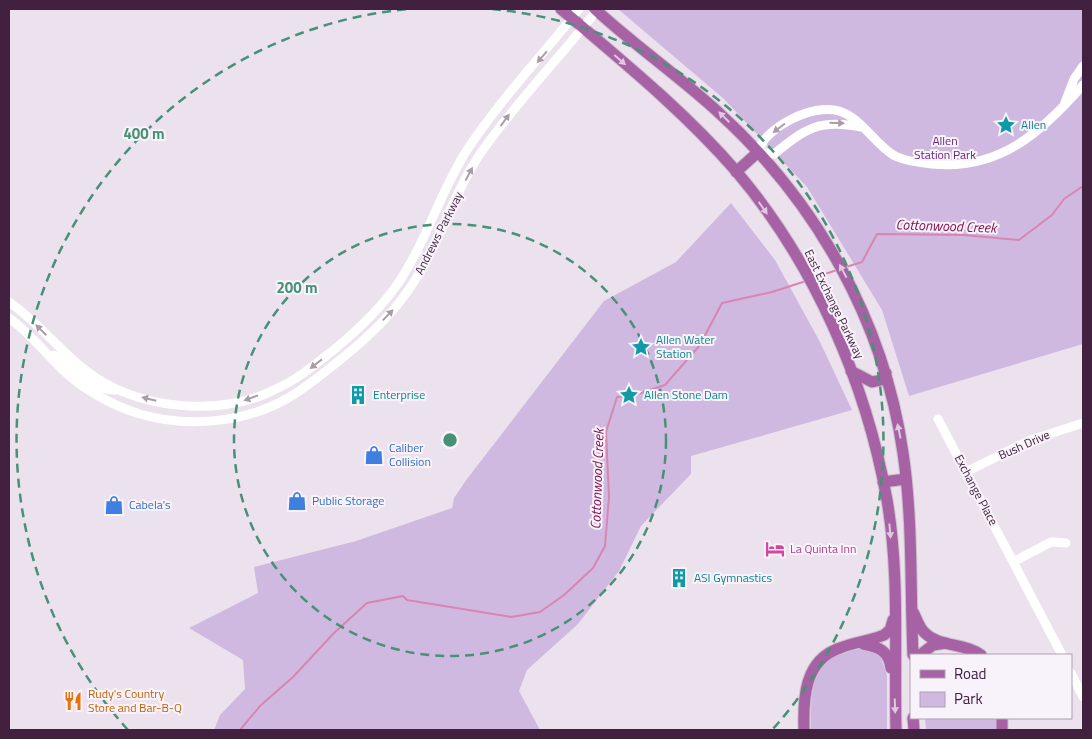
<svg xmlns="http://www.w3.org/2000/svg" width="1092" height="739" font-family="'Titillium Web',sans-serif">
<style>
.green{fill:#cfb9e1}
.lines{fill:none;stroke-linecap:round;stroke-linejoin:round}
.stream{stroke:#d885b3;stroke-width:2}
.major-casing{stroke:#cac1ca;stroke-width:13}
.minor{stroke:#fff;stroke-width:9}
.major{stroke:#a762a5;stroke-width:11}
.oneway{fill:#aa9ba9}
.oneway2{fill:#e0c8e0}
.ring{fill:none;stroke:#489076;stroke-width:2.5;stroke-dasharray:9 6}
.labels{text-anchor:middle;stroke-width:4;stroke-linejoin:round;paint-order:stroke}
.culture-label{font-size:12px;fill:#0d838f;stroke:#f8f3fa;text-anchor:start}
.park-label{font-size:12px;fill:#60267c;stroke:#f8f3fa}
.street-label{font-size:12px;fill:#412040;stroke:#f8f3fa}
.shop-label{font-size:12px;fill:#366cbe;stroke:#f8f3fa;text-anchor:start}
.hotel-label{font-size:12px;fill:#b23c85;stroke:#f8f3fa;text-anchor:start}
.food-label{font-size:12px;fill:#c56008;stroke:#f8f3fa;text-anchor:start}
.water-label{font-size:14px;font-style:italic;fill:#831450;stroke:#f8f3fa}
.centre{fill:#489076;stroke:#f8f3fa;stroke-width:2.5}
.ring-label{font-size:15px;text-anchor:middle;font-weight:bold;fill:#489076;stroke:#f8f3fa;stroke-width:4;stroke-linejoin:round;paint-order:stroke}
</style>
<rect width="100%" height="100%" fill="#ece2ee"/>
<path class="green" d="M618,9h465v335l-174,52 -27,-86 -75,-123 -83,-88z
M731,203l44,57 45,82 32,68 -161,46v18l-50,52 -22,45 -41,53 -51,46 -8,21 21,39h-326l6,-15 25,-26 -2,-29 -54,-32 69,-35 -4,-26 102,-26 96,-33 2,-10 13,-19 137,-178 72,-39z
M866,648l13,4 8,23v55h-76c0,-47 -1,-76 55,-82z
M925,718h71l1,12h-71z"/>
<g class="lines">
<path class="stream" d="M846,267l16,-5 15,-28 87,1 55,5 33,-25 12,-16 19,-13
M813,278l24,-8
M240,730l20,-24 33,-29 41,-44 33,-30 36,-7 4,4 104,17 29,-5 24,-17 29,-27 12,-22 4,-49 -3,-65 11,-35 18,-2 30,-10 35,-40 22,-42 50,-11 34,-11"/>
<g class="major-casing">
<path id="major" d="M561,9c60,51 123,102 175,162 78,92 130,211 151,329 13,75 7,154 9,230
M595,9c39,36 84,67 123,103 98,89 166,209 185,341 10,67 7,135 10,202
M736,172l21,-19
M851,371l21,11 9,-2 5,-7
M883,482l23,-3
M913,612c4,7 6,16 12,21 14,14 40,10 56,22
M863,644c16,3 26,7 28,24
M920,655l13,-10 13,-2
M913,718l1,12
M1002,718v12
M804,730c-1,-31 0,-70 36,-82 14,-6 30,-7 44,-13l6,-5 3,-10"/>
</g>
<path class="minor" d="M1064,105l10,-26 9,-13
M861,127c-42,-8 -55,1 -87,27l-17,-1c8,-26 56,-50 82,-42 23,7 36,34 56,45 11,5 25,7 37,8 67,7 110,-32 151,-79
M9,302c38,26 62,66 105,86 50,23 117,26 166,-1 21,-10 38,-25 56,-39 23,-19 46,-41 63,-66 28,-42 41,-90 68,-132 33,-50 75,-94 112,-141
M9,318c20,14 35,34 53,51 20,20 51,37 78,45 47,14 105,9 148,-16 19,-11 36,-25 53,-39 24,-19 48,-41 66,-67 31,-43 44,-95 73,-138 35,-51 79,-95 117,-144
M50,357l4,-2c22,10 35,36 62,35
M938,419l124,236
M966,472l62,-31 55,-18
M1013,562l38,-20 15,1
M1071,673l12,24"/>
<use href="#major" class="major"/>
</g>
<defs><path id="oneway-solid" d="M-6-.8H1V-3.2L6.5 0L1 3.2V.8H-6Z" transform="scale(1.25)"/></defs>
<g class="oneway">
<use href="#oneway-solid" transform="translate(542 57) rotate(131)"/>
<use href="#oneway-solid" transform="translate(505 120) rotate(-54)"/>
<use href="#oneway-solid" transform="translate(837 123) rotate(2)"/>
<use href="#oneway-solid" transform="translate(779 128) rotate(143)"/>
<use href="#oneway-solid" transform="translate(469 174) rotate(-62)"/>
<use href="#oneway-solid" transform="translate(388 315) rotate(-46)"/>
<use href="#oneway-solid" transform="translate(41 330) rotate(-135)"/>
<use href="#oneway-solid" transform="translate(316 364) rotate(142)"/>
<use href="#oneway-solid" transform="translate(251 398) rotate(160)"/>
<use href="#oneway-solid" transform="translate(149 399) rotate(-166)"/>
</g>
<g class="oneway2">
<use href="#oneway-solid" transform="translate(620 60) rotate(41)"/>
<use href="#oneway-solid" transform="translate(724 117) rotate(-135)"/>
<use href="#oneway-solid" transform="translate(763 208) rotate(55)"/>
<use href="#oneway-solid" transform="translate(843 271) rotate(-118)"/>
<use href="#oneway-solid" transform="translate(899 431) rotate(-102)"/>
<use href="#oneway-solid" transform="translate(890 531) rotate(85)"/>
<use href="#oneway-solid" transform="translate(895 706) rotate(88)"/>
</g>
<g class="ring">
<circle cx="450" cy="440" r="216"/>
<path d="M128 730A433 433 0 0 1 408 9M492 9A433 433 0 0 1 772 730"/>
</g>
<defs>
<g id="sight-bare" transform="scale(1.5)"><path d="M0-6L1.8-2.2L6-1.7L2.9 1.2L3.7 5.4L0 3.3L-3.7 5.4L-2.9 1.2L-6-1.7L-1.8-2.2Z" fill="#0f9aa8" stroke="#f8f3fa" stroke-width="2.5" paint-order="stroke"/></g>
<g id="building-bare" transform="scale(1.5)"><path d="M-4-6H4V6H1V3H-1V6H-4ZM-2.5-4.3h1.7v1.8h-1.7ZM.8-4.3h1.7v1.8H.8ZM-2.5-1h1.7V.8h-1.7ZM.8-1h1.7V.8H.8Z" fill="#0f9aa8" stroke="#f8f3fa" stroke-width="2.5" paint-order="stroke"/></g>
<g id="shop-bare" transform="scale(1.5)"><path d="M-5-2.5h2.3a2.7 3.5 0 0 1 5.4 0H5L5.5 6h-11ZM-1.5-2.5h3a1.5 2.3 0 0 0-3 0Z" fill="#3f7fe0" stroke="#f8f3fa" stroke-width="2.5" paint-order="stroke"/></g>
<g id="hotel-bare" transform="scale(1.5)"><path d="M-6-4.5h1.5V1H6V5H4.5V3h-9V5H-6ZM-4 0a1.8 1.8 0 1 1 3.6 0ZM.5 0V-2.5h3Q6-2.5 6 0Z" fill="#d1479c" stroke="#f8f3fa" stroke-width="2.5" paint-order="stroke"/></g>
<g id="restaurant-bare" transform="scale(1.5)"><path d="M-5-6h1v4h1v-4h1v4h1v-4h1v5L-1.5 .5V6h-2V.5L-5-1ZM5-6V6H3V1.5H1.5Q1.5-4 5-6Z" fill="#e8710a" stroke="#f8f3fa" stroke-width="2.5" paint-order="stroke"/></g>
</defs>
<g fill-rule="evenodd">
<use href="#sight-bare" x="1006" y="125"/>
<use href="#sight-bare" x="641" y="347"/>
<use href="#building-bare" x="358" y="395"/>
<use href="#sight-bare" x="629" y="395"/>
<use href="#shop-bare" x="374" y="455"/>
<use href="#shop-bare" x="297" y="501"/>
<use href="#shop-bare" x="114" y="505"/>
<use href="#hotel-bare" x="775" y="549"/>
<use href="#building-bare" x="679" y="578"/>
<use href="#restaurant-bare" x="73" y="701"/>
</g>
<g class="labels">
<g class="culture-label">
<text x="1021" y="129">Allen</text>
<text x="656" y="344">Allen Water<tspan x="656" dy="14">Station</tspan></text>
<text x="373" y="399">Enterprise</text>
<text x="644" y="399">Allen Stone Dam</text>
<text x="694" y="582">ASI Gymnastics</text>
</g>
<g class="park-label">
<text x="945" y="145">Allen<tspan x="945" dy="14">Station Park</tspan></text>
</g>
<g class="street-label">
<text transform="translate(439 233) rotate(-63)" y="4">Andrews Parkway</text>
<text transform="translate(834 304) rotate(64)" y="4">East Exchange Parkway</text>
<text transform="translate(1024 445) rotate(-24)" y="4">Bush Drive</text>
<text transform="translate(976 490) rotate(62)" y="4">Exchange Place</text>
</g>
<g class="shop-label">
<text x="389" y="452">Caliber<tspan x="389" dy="14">Collision</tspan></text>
<text x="312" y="505">Public Storage</text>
<text x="129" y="509">Cabela's</text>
</g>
<g class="hotel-label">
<text x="790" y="553">La Quinta Inn</text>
</g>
<g class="food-label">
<text x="88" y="698">Rudy's Country<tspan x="88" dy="14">Store and Bar-B-Q</tspan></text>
</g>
<g class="water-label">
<text transform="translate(946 226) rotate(2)" y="5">Cottonwood Creek</text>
<text transform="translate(597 479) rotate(-88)" y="5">Cottonwood Creek</text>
</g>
</g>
<circle cx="450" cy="440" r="8" class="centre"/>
<g class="ring-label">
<text x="144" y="139">400 m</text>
<text x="297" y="293">200 m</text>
</g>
<rect width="1092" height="739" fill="none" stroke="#412040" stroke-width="20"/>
<rect x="910" y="654" width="162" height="65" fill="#f8f3fa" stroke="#af9fb0"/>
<rect x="920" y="670" width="25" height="8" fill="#a762a5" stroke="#af9fb0"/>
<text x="954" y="679" font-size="15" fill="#412040">Road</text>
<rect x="920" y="692" width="25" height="15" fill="#cfb9e1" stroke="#af9fb0"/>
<text x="954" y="704" font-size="15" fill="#412040">Park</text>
</svg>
